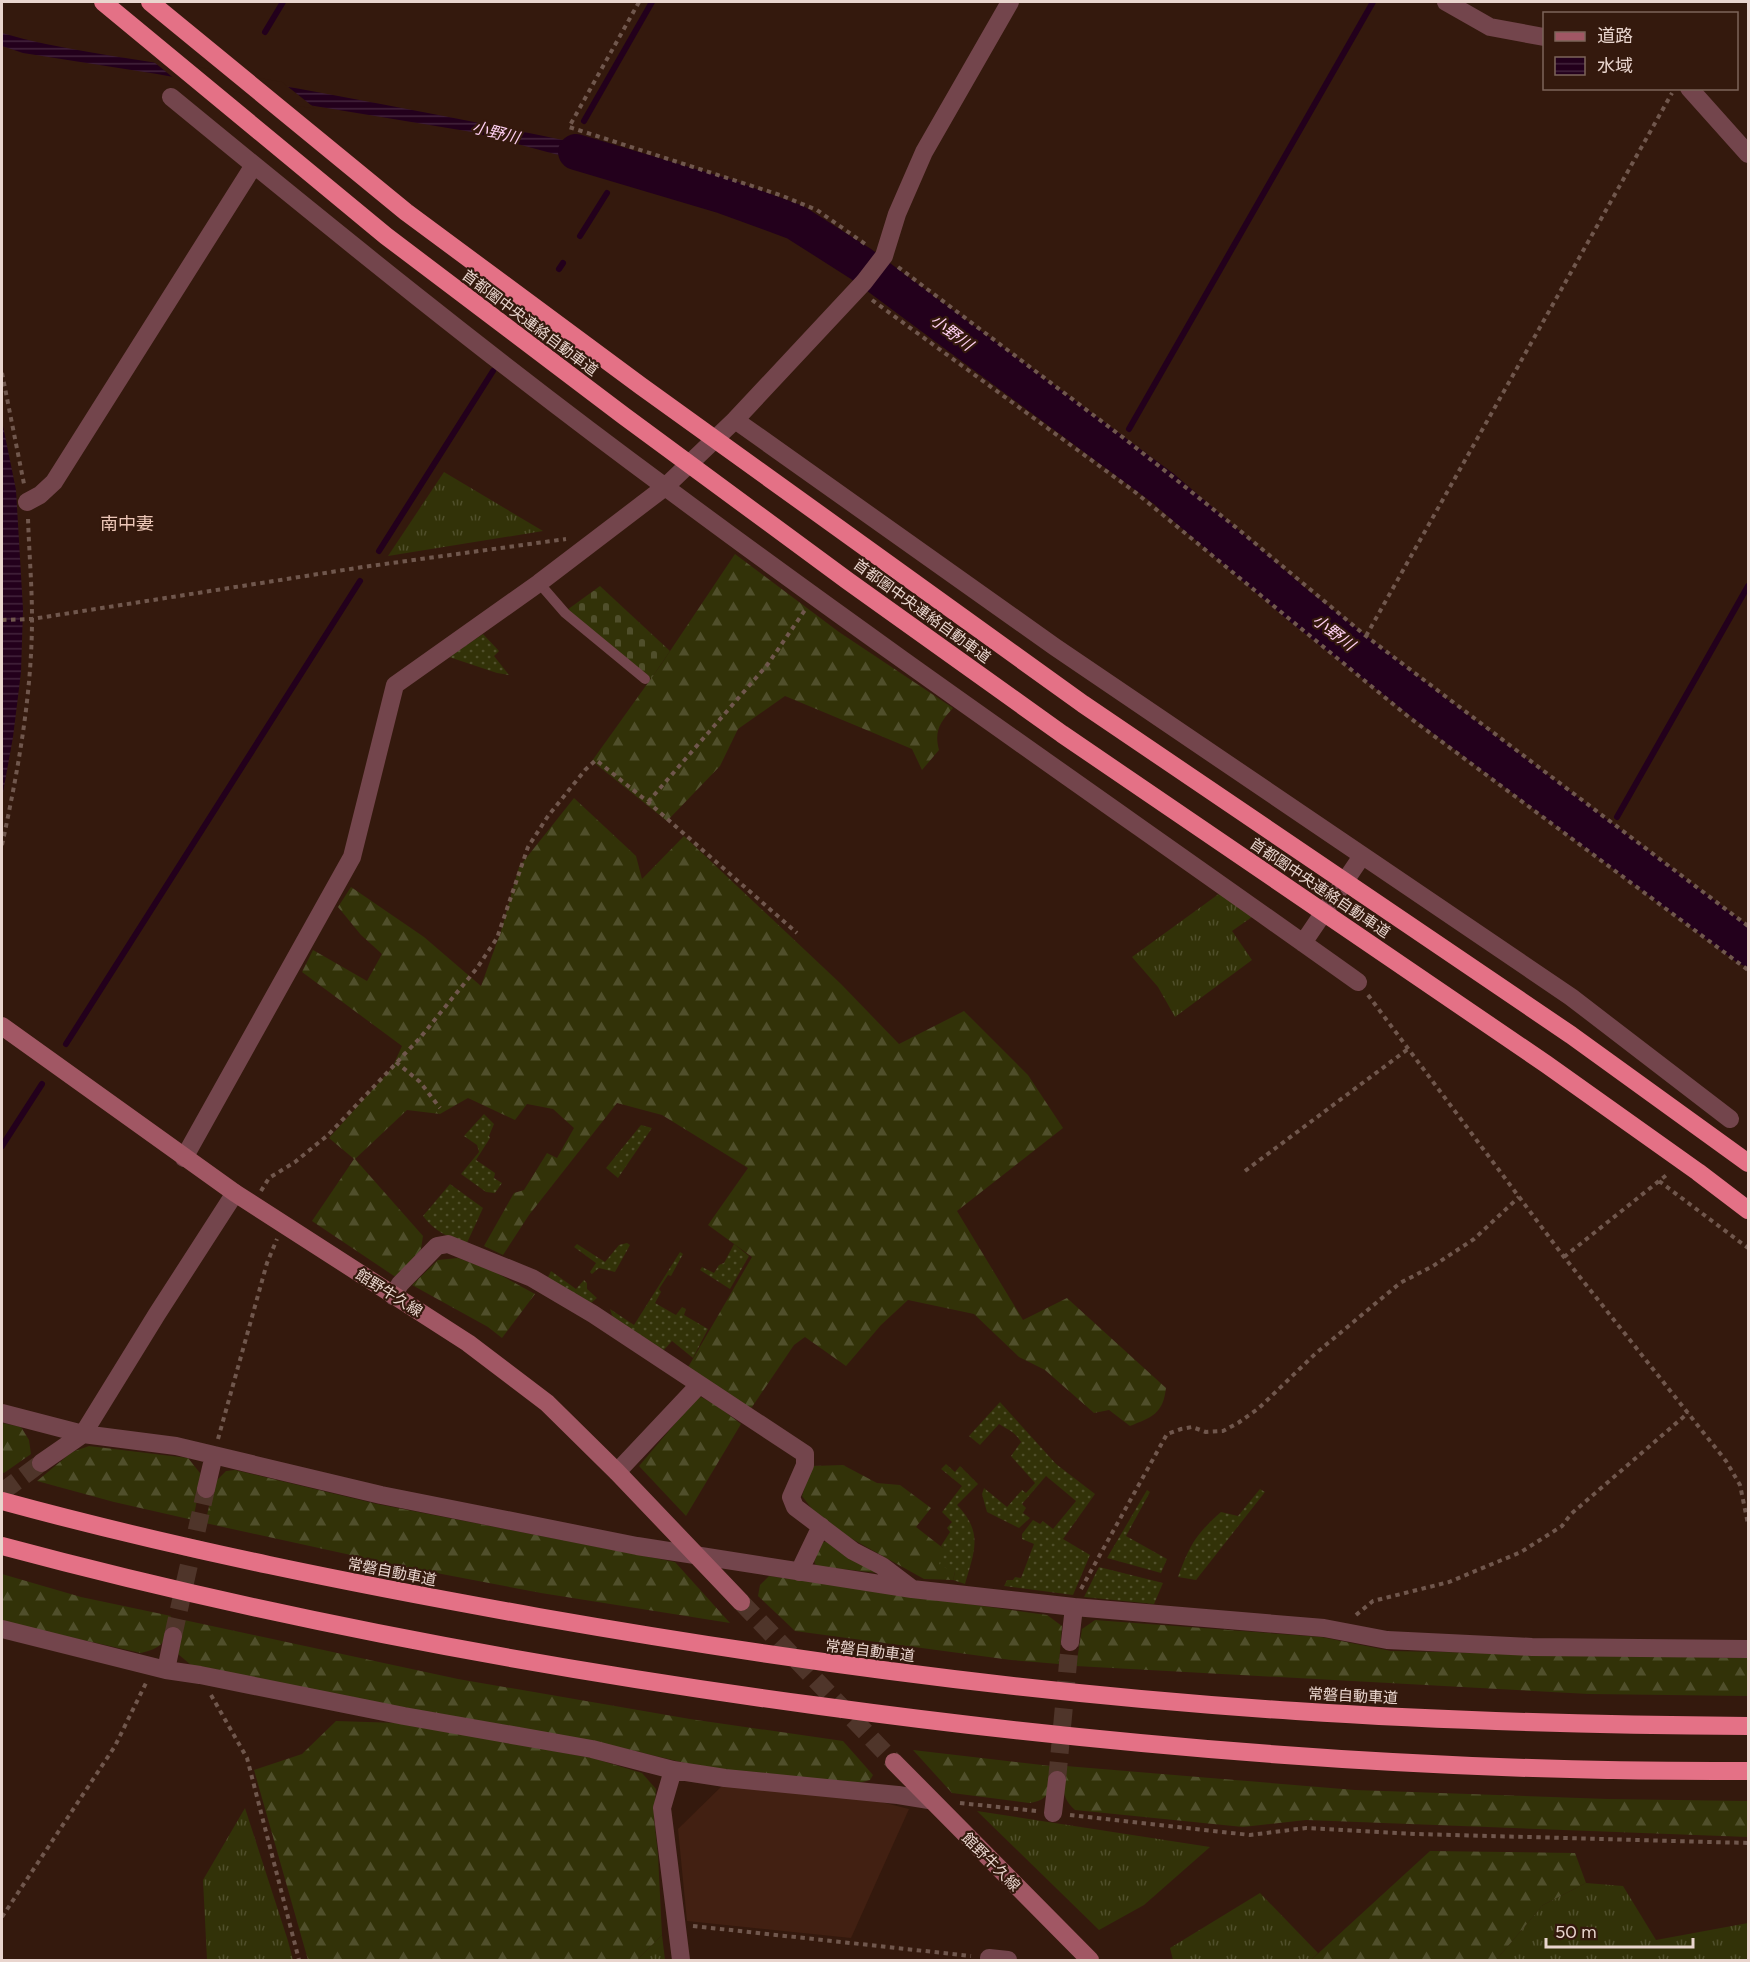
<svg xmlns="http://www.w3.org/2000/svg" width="1750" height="1962" font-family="Figtree,'Noto Sans JP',sans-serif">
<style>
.built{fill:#422012}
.grass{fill:url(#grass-tufts)}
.forest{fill:url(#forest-firs)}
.cemetery{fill:url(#cemetery-stones)}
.garden{fill:url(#garden-dots)}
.water{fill:url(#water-rules)}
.pier{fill:#34190d}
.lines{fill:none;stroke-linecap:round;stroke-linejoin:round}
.stream{stroke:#23001c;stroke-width:6}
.river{stroke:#23001c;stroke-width:36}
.street-tunnel{stroke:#4f352a;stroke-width:18;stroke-dasharray:18 9;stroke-linecap:butt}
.secondary-tunnel{stroke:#4f352a;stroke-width:18;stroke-dasharray:18 9;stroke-linecap:butt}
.path{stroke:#70574d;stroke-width:4;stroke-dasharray:4.5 4.5;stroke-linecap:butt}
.lane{stroke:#73454c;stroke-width:10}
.street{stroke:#73454c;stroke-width:18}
.secondary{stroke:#a15764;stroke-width:18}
.highway{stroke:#e47186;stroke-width:18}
.highway-bridge{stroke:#e47186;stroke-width:18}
.labels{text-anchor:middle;stroke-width:4.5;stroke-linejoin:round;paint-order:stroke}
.street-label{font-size:15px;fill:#e9d5ce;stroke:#34190d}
.water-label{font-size:16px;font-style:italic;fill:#ffd0f2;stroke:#34190d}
.quarter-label{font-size:18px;fill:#ecc6b7;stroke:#34190d}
</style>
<defs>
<pattern id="grass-tufts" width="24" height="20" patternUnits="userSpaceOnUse" patternTransform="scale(1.5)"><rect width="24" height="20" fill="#323208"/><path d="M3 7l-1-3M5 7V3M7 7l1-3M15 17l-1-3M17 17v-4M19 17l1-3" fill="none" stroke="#504f2b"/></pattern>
<pattern id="forest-firs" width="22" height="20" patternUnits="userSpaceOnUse" patternTransform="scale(1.5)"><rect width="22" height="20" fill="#323208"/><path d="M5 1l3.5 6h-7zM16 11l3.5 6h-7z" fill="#504f2b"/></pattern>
<pattern id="cemetery-stones" width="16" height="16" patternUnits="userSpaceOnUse" patternTransform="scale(1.5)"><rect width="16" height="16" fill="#323208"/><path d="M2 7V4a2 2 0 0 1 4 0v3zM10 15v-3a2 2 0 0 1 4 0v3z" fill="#504f2b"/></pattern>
<pattern id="garden-dots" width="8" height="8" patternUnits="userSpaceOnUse" patternTransform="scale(1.5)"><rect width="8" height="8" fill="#323208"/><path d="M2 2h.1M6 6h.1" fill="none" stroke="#504f2b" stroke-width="1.8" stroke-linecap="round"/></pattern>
<pattern id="water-rules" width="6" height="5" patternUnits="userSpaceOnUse" patternTransform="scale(1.5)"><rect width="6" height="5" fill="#23001c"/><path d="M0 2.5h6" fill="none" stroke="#43243c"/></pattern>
</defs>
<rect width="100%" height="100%" fill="#34190d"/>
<path class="built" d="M724,1784l153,17 32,8 -58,129 -164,-17 -9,-92z"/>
<path class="grass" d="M444,472l99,59 -155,25z
M1220,893l32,24 -20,14 20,29 -77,57 -17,-30 -26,-30z
M245,1808l43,133 5,19h-86l-4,-80z
M977,1811l233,36 -66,58 -45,25z
M1586,1883l37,3 33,54 92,-17v37h-252l47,-55z
M1260,1893l58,60 -7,7h-138l-3,-12z
M662,1935l3,25h-28z"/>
<path class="forest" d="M735,554l104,78 114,76c-13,14 -19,23 -14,42l-17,20 -10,-21 -127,-53 -47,33 -18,37 -53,55 -75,-60 68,-95z
M574,798l62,58 6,23 42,-43 157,148 58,60 65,-33 64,64 35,53 -106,83 66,109 44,-22 99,90c-3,26 -14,29 -36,38l-21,-16 -15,3 -49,-43 -26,-13 -45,-43 -66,-14 -27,25 -35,41 -41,-29 -11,8 -44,65 -63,-41 65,-112 -44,-32 40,-57 -86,-53 -45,-12 -88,112 -26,40 -19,-9 30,-53 10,-3 23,-37 10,5 17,-30 -21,-19 -26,-5 -12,16 -47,-22 -28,16 -33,-4 -52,49 68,77 -2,13 -24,29 -85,-57 42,-62 -25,-21 63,-70 10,-22 -100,-74 11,-22 54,31 15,-27 -21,-19 -23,-28 13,-20 73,50 57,49 20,-55 18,-64z
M458,1258l35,13 42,23 -33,44 -14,-11 -76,-42 26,-25z
M701,1397l15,8 25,19 -55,92 -47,-50 57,-67z
M2,1423l19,4 8,13 2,14 -27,19 -2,-1z
M89,1446l99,12 12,15v12l-7,35 -79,-18 -77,-21 35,-29z
M843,1465l34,18 23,2 31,23 -15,19 27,21 12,24 -2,8 -29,-1 -88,-49 -21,-17 -13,-17 10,-30z
M235,1470l142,34 298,58 55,61 -189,-30 -131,-25 -205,-45 10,-41 11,-11z
M821,1542h7l50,31 -62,-7 -3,-8z
M2,1574l79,23 90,19c-7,25 -3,30 -30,37l-139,-31z
M769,1576l278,39 15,11 -3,38 -48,-4 -216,-29 -37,-35 2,-11z
M184,1620l274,59 232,40 153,22 30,34 -3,5 -15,4 -153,-17 -97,-23 -181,-32 -233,-47 -13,-11v-16z
M1095,1620l226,17 70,14 356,7h1v38l-159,-2 -513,-28 6,-37z
M336,1721l63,2 193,35 50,15 14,16 -2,30 4,36 4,80 -25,25h-329l-54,-190 48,-16z
M913,1750l138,16c0,20 2,34 -22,37l-77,-10z
M1066,1766l289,24 252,9 141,2v36l-442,-17 -63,7 -168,-17c-15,-13 -13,-27 -9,-44z
M1430,1851l145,2 11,30 -43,22 -47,55h-185z"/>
<path class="cemetery" d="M600,586l70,65 -19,28 -84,-69z"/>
<path class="garden" d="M483,634l16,17 -5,5 15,19 -12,-2 -48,-16z
M484,1114l10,10 -5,12 1,2 -14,22 19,13 -1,5 8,5 -7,10 -9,-1 -25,-18 18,-22 -2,-7 -13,-9z
M641,1125l11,3 -34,50 -12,-10z
M450,1184l33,24 -17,37c-17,-8 -32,-14 -43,-29z
M627,1243l3,2 -15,27 -16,-4 -7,6 -2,-2 6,-9 -22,-16 3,-3 28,18 14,-17z
M734,1244l15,12 -19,33 -30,-19 2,-3 12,6 5,-8 5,-2z
M680,1252l3,2 -12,22 -3,-1 -9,14 2,3 -6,11 21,12 6,-8 4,2 -2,6 24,14 -15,29 -21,-17 -9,10 -50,-33 -3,-9 24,16z
M551,1271l25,18 8,-9 3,3v6l10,9 -6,5 -44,-24z
M1000,1402l56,62 39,30 -32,45 27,16 -17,40 -69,-9 3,-6h6l2,-3 6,1 13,-34 -12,-5v-5l11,-14 7,4 3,-3 10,8 23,-28 -30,-25 -24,28 4,4 -3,5 7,5 -11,10 -32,-16 -5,-18 2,-6 23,19 15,-17 4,3 9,-10 -24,-27 10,-14c-7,-11 -11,-11 -22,-18l-19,21 -11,-9z
M946,1464l9,8 5,-6 18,18 -21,21c27,28 17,47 8,79l-12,-4 2,-8 -16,-7 4,-17 -2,-2 9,-14 -3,-4 5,-6 -10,-10 20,-26 -21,-17z
M1260,1489l5,3 -69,88 -18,-3c12,-32 17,-42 43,-65l17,4z
M1147,1490l3,2 -24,44 41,23 -6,14 -54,-15z
M1099,1567l64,16 -9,21 -70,-7z"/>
<path class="water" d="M2,33c58,17 118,23 178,34 133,24 265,48 397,76l1,4 48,14 -4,11 -150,-40 -200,-33 -39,-11 -76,-14 -134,-21 -21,-7z
M2,421l14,69 7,119 -2,63 -8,65 -11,61z"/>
<path class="pier" d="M149,58l133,24 34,27 -45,-8 -38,-10 -57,-11z"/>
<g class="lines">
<path class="stream" d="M265,32l18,-30
M584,121l68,-119
M580,236l27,-43
M559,269l4,-6
M1129,429l244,-427
M379,551l114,-180
M1617,817l131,-231
M1606,841l2,-4
M66,1044l294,-463
M2,1146l40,-62"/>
<path class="river" d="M576,152l148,44 71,26 66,42 303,225 135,117 137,107 312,235"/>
<path class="street-tunnel" d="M2,1492l39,-29
M173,1636l33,-147
M1057,1780l13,-138"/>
<path class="secondary-tunnel" d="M741,1602l153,160"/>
<path class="path" d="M639,2l-70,125 211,68 37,15 51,36
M898,267l227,172 113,90 128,107 382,290
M872,300l263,192 275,226 338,252
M2,373l22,111
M2,620l30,-1 331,-52 203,-28
M1366,636l306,-543
M648,802l120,-138 37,-54
M2,845c16,-74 30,-151 30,-227 0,-33 -3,-67 -4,-100
M1368,995l196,262 162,204 14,24 8,39
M396,1062l24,20 20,26
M1245,1171l163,-122
M1659,1181l89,67
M261,1191l8,-13 26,-16 33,-27 91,-96 58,-71 20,-30 31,-91 20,-31 37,-46 11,-10 52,42 149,131
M1564,1257l105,-84
M218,1439l49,-176 10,-24
M1081,1589l86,-155 14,-5 11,-2 14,5 17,-1 15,-8 21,-15 56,-54 85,-71 33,-17 41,-27 45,-42
M1356,1615l17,-14 76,-19 72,-30 41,-26 9,-12 117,-101
M211,1695l36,63 52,202
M960,1803l76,8
M1070,1815l180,20 56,-7 111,6 331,9
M2,1917l113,-171 31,-63
M693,1926l278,30"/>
<path class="lane" d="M539,583l26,30 80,66"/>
<path class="street" d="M1446,2l44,25 54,10
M1689,88l59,66
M171,97c163,134 327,267 497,392 227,169 460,329 690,493
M735,420l320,227 516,350 159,122
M27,502l13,-7 14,-13 200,-317
M1303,943l59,-87
M184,1158l168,-301 43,-172 144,-102 126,-96 70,-67 129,-138 20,-26 13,-42 27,-62 86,-150
M393,1296l7,-12 37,-38 11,-2 84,34 61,36 212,140v11l-14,32 4,10 58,44 29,15 29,22
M2,1413l81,21 93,12 205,49 256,51 275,43 162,18 250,21 63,12 145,7 216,2
M41,1463l42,-29 74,-120 78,-121
M617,1472l82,-87
M206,1489l8,-34
M799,1572l22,-46
M2,1629l164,41 34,5 204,41 188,33 81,21 52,8 173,17 31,5
M1070,1642l4,-35
M166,1670l7,-34
M673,1770l-11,38 19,152
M1053,1813l4,-33
M989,1958l19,2"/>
<path class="secondary" d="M2,1026l233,167 233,150 79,60 70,69 124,130
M894,1762l196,198"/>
<path class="highway" d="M2,1501c176,48 357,84 537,116 251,44 503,78 757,94 151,10 302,14 452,15
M2,1546c268,72 542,123 818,160 308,42 618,67 928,65"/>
<path class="highway-bridge" d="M103,2l283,234 238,180 224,165 214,153 484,330 152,108 50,38
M150,2l256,210 235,174 442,318 488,331 177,128"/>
</g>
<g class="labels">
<g class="street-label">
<text transform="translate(530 323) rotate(37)" y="5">首都圏中央連絡自動車道</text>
<text transform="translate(922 611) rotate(36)" y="5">首都圏中央連絡自動車道</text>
<text transform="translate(1320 888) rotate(34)" y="5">首都圏中央連絡自動車道</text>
<text transform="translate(389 1293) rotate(32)" y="5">館野牛久線</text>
<text transform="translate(392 1572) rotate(11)" y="5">常磐自動車道</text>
<text transform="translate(870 1651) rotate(7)" y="5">常磐自動車道</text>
<text transform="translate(1353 1696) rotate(3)" y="5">常磐自動車道</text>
<text transform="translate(991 1862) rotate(45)" y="5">館野牛久線</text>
</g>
<g class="water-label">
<text transform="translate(496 132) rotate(14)" y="6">小野川</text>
<text transform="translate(952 332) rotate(37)" y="6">小野川</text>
<text transform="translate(1334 632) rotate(37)" y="6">小野川</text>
</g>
<g class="quarter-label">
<text x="127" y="530">南中妻</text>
</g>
</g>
<rect width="1750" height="1962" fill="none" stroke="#e9d5ce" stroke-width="6"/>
<rect x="1543" y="12" width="195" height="78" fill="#34190d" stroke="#7c645a" stroke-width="1.5"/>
<rect x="1555" y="32" width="30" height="9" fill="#a15764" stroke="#7c645a" stroke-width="1.5"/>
<text x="1597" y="42" font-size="18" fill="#e9d5ce">道路</text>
<rect x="1555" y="57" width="30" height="18" fill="url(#water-rules)" stroke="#7c645a" stroke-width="1.5"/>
<text x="1597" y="72" font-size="18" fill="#e9d5ce">水域</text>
<path d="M1546 1938v9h147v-9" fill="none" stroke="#e9d5ce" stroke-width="3"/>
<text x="1555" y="1938" font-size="18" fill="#e9d5ce" stroke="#34190d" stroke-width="4.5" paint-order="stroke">50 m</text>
</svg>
